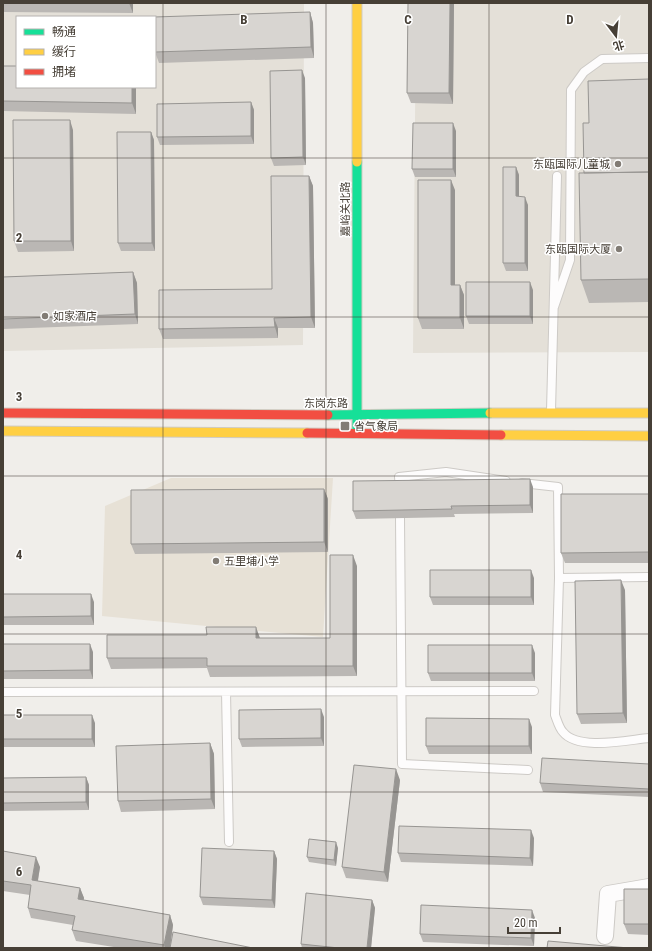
<svg xmlns="http://www.w3.org/2000/svg" width="652" height="951" font-family="'Roboto Condensed','Noto Sans SC',sans-serif">
<style>
.residential{fill:#e4e0d8;fill-rule:evenodd}
.education{fill:#e7e1d6}
.lines{fill:none;stroke-linecap:round;stroke-linejoin:round}
.lane-casing{stroke:#cdcac6;stroke-width:10}
.street-casing{stroke:#cdcac6;stroke-width:18}
.fast-casing{stroke:#d0cbc1;stroke-width:11}
.slow-casing{stroke:#d0cbc1;stroke-width:11}
.jam-casing{stroke:#d0cbc1;stroke-width:11}
.lane{stroke:#fdfcfc;stroke-width:8}
.street{stroke:#fdfcfc;stroke-width:16}
.fast{stroke:#16e098;stroke-width:9}
.slow{stroke:#ffcf43;stroke-width:9}
.jam{stroke:#f24e42;stroke-width:9}
.wall{fill:#bab7b4}
.shaded-wall{fill:#979592}
.building{fill:#d8d5d1;stroke:#979592}
.grid{fill:none;stroke:#463f36;stroke-width:1;stroke-opacity:0.55}
.poi-dot{fill:#827c75;stroke:#fff;stroke-width:1.5}
.labels{text-anchor:middle;stroke-width:3;stroke-linejoin:round;paint-order:stroke}
.poi-label{font-size:11px;fill:#463f36;stroke:#fff;text-anchor:start}
.street-label{font-size:11px;fill:#463f36;stroke:#fff}
.grid-label{font-size:13px;text-anchor:middle;font-weight:bold;fill:#463f36;stroke:#fff;stroke-width:3;stroke-linejoin:round;paint-order:stroke}
</style>
<rect width="100%" height="100%" fill="#f0eeea"/>
<path class="residential" d="M3,3h301l-1,342 -300,6zM17,17h138v70h-138z
M416,3h233v349l-236,1z"/>
<path class="education" d="M171,478h162l-10,159 -221,-21 3,-110z"/>
<g class="lines">
<g class="lane-casing">
<path id="lane" d="M554,307l16,-47 1,-170 13,-18 18,-13 47,-1
M551,411l6,-235
M522,483l36,4 1,91 -4,137c2,5 4,13 8,17 15,19 64,8 86,6
M400,489l-1,-12 47,-5 60,9
M400,518l2,246 126,6
M559,578l90,-1
M3,692l531,-1
M226,692l3,150"/>
</g>
<g class="street-casing">
<path id="street" d="M605,936l3,-42 41,-7"/>
</g>
<g class="fast-casing">
<path id="fast" d="M357,162v271
M328,415l162,-2"/>
</g>
<g class="slow-casing">
<path id="slow" d="M357,3v159
M490,413h159
M3,431l304,2
M501,435l148,1"/>
</g>
<g class="jam-casing">
<path id="jam" d="M3,413l325,2
M307,433l194,2"/>
</g>
<use href="#lane" class="lane"/>
<use href="#street" class="street"/>
<use href="#fast" class="fast"/>
<use href="#slow" class="slow"/>
<use href="#jam" class="jam"/>
</g>
<path class="wall" d="M3,3h130v10l-130,-1z
M408,3h46l-1,101 -42,-1 -4,-10z
M310,12l3,11 1,35 -155,5 -4,-11z
M3,66l14,21h119v27l-133,-3z
M305,78l1,87 -32,1 -3,-8z
M649,79v223l-60,1 -8,-23 3,-107 5,-50z
M251,102l3,8v34l-94,1 -3,-8z
M73,130l1,121 -56,1 -4,-11z
M456,131v46h-41l-3,-8z
M151,132l3,8 1,111h-34l-3,-8z
M516,167l3,8v21l9,9v66h-22l-3,-8z
M309,176l4,10 2,142h-37v10l-115,1 -4,-10 113,-40z
M455,190v95h5l4,10v34h-42l-4,-11z
M133,272l4,11 1,41 -135,5v-52z
M533,290v34h-64l-3,-8z
M533,487v26l-79,1 1,3 -99,2 -3,-8z
M324,489l4,10v53l-193,2 -4,-10z
M649,494v69h-84l-4,-10z
M357,566v110l-147,1 -3,-9 -96,1 -4,-11 153,-20h70z
M534,578v27h-101l-3,-8z
M625,590l2,133 -46,1 -4,-10z
M3,594l91,8v23h-91z
M3,644l90,8v27h-90z
M535,653v28h-104l-3,-8z
M3,715l92,8v24h-92z
M324,717v29l-82,1 -3,-8z
M532,727v27h-103l-3,-8z
M210,743l4,11 1,55 -94,3 -3,-11z
M649,764v33l-106,-5 -3,-9z
M86,777l3,8v25l-86,1v-33z
M400,780l-12,102 -42,-4 -4,-11z
M534,838l-1,28 -132,-4 -3,-9z
M338,848l-2,18 -27,-4 -2,-5z
M3,851l37,16 -2,14 42,7 4,10 -1,2 87,15 3,10 -3,23h-50l-44,-7 -4,-11 1,-5 -42,-7 -3,-10 2,-13 -27,-4z
M274,851l3,8 -2,49 -72,-3 -3,-8z
M649,889v46l-21,-1 -4,-10z
M372,900l3,8 -4,40h-69l-1,-4z
M535,918l-1,28 -111,-4 -3,-8z"/>
<path class="shaded-wall" d="M129,3h4v10z
M450,3h4l-1,101 -4,-11z
M310,12l3,11 1,35 -3,-11z
M302,70l3,8 1,87 -3,-8z
M132,87h4v27l-4,-11z
M251,102l3,8v34l-3,-8z
M70,120l3,10 1,121 -3,-10z
M453,123l3,8v46l-3,-8z
M151,132l3,8 1,111 -3,-8z
M516,167l3,8v30l-3,-9z
M309,176l4,10 2,142 -4,-11z
M451,180l4,10v105l-4,-10z
M525,197l3,8v66l-3,-8z
M133,272l4,11 1,41 -3,-10z
M530,282l3,8v34l-3,-8z
M460,285l4,10v34l-4,-11z
M274,318l4,10v10l-3,-11z
M530,479l3,8v26l-3,-8z
M324,489l4,10v53l-4,-10z
M353,555l4,11v110l-4,-10z
M531,570l3,8v27l-3,-8z
M621,580l4,10 2,133 -4,-10z
M91,594l3,8v23l-3,-9z
M256,627l4,11h-4z
M90,644l3,8v27l-3,-9z
M532,645l3,8v28l-3,-8z
M321,709l3,8v29l-3,-8z
M92,715l3,8v24l-3,-8z
M529,719l3,8v27l-3,-8z
M210,743l4,11 1,55 -4,-10z
M396,769l4,11 -12,102 -4,-10z
M86,777l3,8v25l-3,-8z
M531,830l3,8 -1,28 -3,-8z
M336,842l2,6 -2,18 -2,-6z
M274,851l3,8 -2,49 -3,-8z
M36,857l4,10 -4,24 -4,-11z
M80,888l4,10 -2,12 -4,-11z
M372,900l3,8 -4,40h-4z
M532,910l3,8 -1,28 -3,-8z
M170,915l3,10 -3,23h-5l-1,-3z"/>
<path class="building" d="M408,3h42l-1,90h-42z
M310,12l1,35 -156,5v-35h-1z
M3,66h14v21h115v16l-129,-2z
M302,70l1,87 -32,1 -1,-87z
M649,79v93l-65,1 -1,-50h6l-1,-42z
M251,102v34l-94,1v-33z
M13,120h57l1,121h-57z
M413,123h40v46h-41z
M117,132h34l1,111h-34z
M503,167h13v29l9,1v66h-22z
M649,172v107l-68,1 -2,-107z
M271,176h38l2,141 -37,1 1,9 -116,2v-39l113,-1z
M418,180h33v105h9v33h-42z
M133,272l2,42 -132,5v-42z
M466,282h64v34h-64z
M530,479v26l-79,1 1,3 -99,2v-30z
M324,489v53l-193,2v-54z
M561,494h88v58l-88,1z
M330,555h23v111h-146v-8h-100v-23h100l-1,-8h50v11h74z
M430,570h101v27h-101z
M621,580l2,133 -46,1 -2,-133z
M3,594h88v22l-88,1z
M3,644h87v26l-87,1z
M428,645h104v28h-104z
M321,709v29l-82,1v-29z
M3,715h89v24h-89z
M426,718l103,1v27h-103z
M210,743l1,56 -93,2 -2,-55z
M542,758l107,6v25l-109,-6z
M354,765l42,4 -12,103 -42,-5z
M86,777v25l-83,1v-25z
M399,826l132,4 -1,28 -132,-5z
M309,839l27,3 -2,18 -27,-3z
M202,848l72,3 -2,49 -72,-3z
M3,851l33,6 -4,23 48,8 -2,11 92,16 -6,30 -92,-15 3,-14 -47,-8 3,-23 -28,-4z
M624,889h25v35h-25z
M306,893l66,7 -5,48h-28l-38,-4z
M421,905l111,5 -1,28 -111,-4z
M173,932l80,16h-83z
M548,941l81,7h-82z"/>
<path class="grid" d="M163,3v945M326,3v945M489,3v945M3,158h646M3,317h646M3,476h646M3,634h646M3,792h646"/>
<g class="poi-dot">
<circle cx="618" cy="164" r="4"/>
<circle cx="619" cy="249" r="4"/>
<circle cx="45" cy="316" r="4"/>
<rect x="340" y="421" width="10" height="10" rx="2"/>
<circle cx="216" cy="561" r="4"/>
</g>
<g class="labels">
<g class="poi-label">
<text x="610" y="168" text-anchor="end">东瓯国际儿童城</text>
<text x="611" y="253" text-anchor="end">东瓯国际大厦</text>
<text x="53" y="320">如家酒店</text>
<text x="354" y="430">省气象局</text>
<text x="224" y="565">五里埔小学</text>
</g>
<g class="street-label">
<text transform="translate(345 209) rotate(-90)" y="4">嘉峪关北路</text>
<text x="326" y="407">东岗东路</text>
</g>
</g>
<g class="grid-label">
<text x="244" y="24">B</text>
<text x="408" y="24">C</text>
<text x="570" y="24">D</text>
<text x="19" y="242">2</text>
<text x="19" y="401">3</text>
<text x="19" y="559">4</text>
<text x="19" y="718">5</text>
<text x="19" y="876">6</text>
</g>
<rect width="652" height="951" fill="none" stroke="#463f36" stroke-width="8"/>
<rect x="16" y="16" width="140" height="72" fill="#ffffff" stroke="#b5b2af"/>
<rect x="24" y="29" width="20" height="6" fill="#16e098" stroke="#b5b2af"/>
<text x="52" y="36" font-size="12" fill="#463f36">畅通</text>
<rect x="24" y="49" width="20" height="6" fill="#ffcf43" stroke="#b5b2af"/>
<text x="52" y="56" font-size="12" fill="#463f36">缓行</text>
<rect x="24" y="69" width="20" height="6" fill="#f24e42" stroke="#b5b2af"/>
<text x="52" y="76" font-size="12" fill="#463f36">拥堵</text>
<g transform="translate(616 36) rotate(164)" stroke="#ffffff" stroke-width="3" paint-order="stroke">
<path d="M0-3L7 15L0 10L-7 15Z" fill="#463f36"/>
<text y="-6" font-size="11" font-weight="bold" text-anchor="middle" fill="#463f36">北</text>
</g>
<path d="M508 927v6h52v-6" fill="none" stroke="#463f36" stroke-width="2"/>
<text x="514" y="927" font-size="12" fill="#463f36" stroke="#ffffff" stroke-width="3" paint-order="stroke">20 m</text>
</svg>
